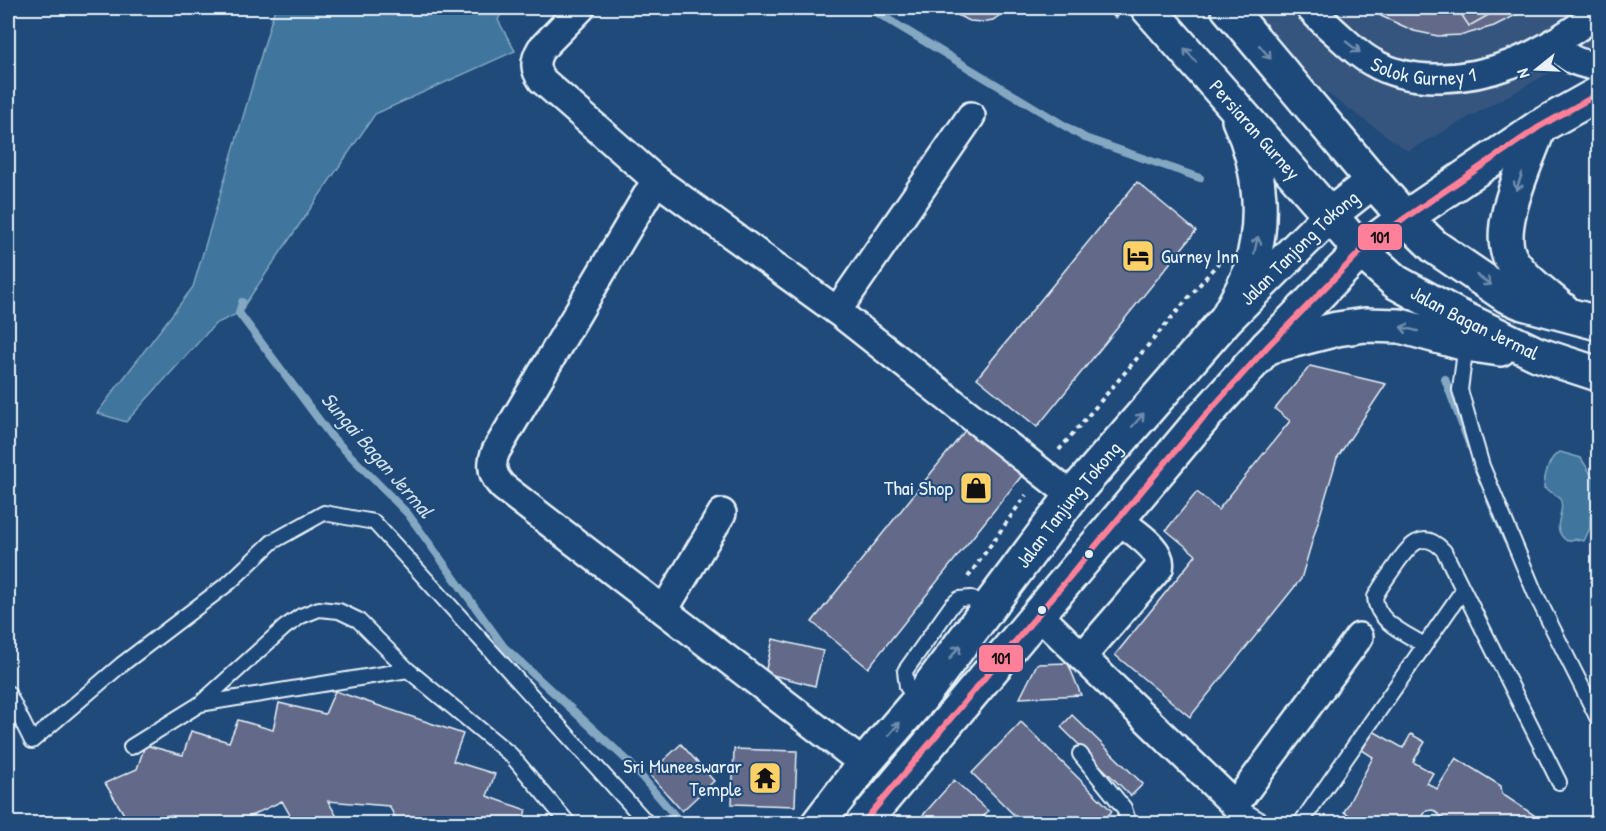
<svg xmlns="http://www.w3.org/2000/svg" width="1606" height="831" font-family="'Patrick Hand',sans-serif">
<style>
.built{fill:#34547e}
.water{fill:#41769e;stroke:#84a7c2;stroke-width:1.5}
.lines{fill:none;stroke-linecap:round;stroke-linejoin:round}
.stream{stroke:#84a7c2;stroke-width:8}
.building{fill:#646b89;stroke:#e8f1f8;stroke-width:1.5}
.lane-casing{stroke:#e8f1f8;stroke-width:18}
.street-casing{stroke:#e8f1f8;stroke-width:32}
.secondary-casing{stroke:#e8f1f8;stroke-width:38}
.primary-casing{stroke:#e8f1f8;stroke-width:38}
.path{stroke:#e8f1f8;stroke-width:4;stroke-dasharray:4.5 4.5;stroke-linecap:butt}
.lane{stroke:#1f4a7a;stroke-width:14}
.street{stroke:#1f4a7a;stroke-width:27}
.secondary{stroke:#1f4a7a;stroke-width:33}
.primary{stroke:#1f4a7a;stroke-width:33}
.bus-1-casing{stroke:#1f4a7a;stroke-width:10}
.bus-1{stroke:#ff8098;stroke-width:6}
.oneway{stroke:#6f8dac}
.bus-dot{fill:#e8f1f8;stroke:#1f4a7a;stroke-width:2}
.labels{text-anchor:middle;stroke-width:4.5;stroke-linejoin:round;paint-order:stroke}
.street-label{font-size:20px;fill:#e8f1f8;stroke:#1f4a7a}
.poi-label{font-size:20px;fill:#e8f1f8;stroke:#1f4a7a;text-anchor:end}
.water-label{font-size:21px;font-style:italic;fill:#cfdfea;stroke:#1f4a7a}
.line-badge{stroke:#1f4a7a;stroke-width:2}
.pale-badge-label{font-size:16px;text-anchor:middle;font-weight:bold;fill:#111}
</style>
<rect width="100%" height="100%" fill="#1f4a7a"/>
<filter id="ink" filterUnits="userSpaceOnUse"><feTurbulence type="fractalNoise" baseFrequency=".0167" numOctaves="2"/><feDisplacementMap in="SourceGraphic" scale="12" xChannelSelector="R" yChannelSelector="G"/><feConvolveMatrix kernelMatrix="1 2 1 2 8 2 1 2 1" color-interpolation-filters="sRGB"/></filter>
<g filter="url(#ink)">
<path class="built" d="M1258,8h340v38l-190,105 -155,-110z"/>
<path class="water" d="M275,8h229l-6,12 17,31 -140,63 -136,199 -24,11 -89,98 -29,-9 96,-126z
M1560,452l21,6 11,18 6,2v34l-8,4v12l-6,13 -9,-2 -8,2c-19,-14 0,-28 -7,-42 -3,-5 -11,-8 -16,-11 0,-11 5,-32 16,-36z"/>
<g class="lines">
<path class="stream" d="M869,8l216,130 115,40
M242,302l-3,11 92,123 77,78 96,133 125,115 53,62
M1445,379l25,67
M1490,501l17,40"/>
</g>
<path class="building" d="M951,8h57l-5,5 -10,7 -11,2 -12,-1 -11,-5z
M1372,8h145l3,5 -26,13 -31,9 -25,1 -24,-5 -33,-15z
M1457,8h44l-32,18z
M1137,182l59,49 -159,196 -60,-49z
M1310,366l76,18 -49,74 -36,121 -111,138 -75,-62 81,-100 -30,-25 31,-38 21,18 72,-89 -15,-12z
M967,428l57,45 -156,195 -56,-46z
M773,639l50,12 -8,35 -50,-13z
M1068,663l13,32 -61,3 17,-34z
M335,691l128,43 -10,27 42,13 -8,22 39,14 -4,14h-123l-10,-18 -61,-5 12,21 -3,2h-42l-13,-23 -48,23h-59l-4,-9 -43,6 -23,-38 32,-14 8,-24 38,10 8,-24 38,11 9,-22 35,10 6,-27 46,11z
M1072,715l71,69 -12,12 -70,-69z
M1021,722l91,89 -12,13h-77l-51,-51z
M1373,731l30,17 8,-14 14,8 -12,20 20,11 -6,10 10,6 19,-31 45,28 1,8 32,21 -6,9h-89l4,-6 -10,-8 -7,1 -8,13h-55l-19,-12 29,-55 -11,-7z
M681,744l33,37 -32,30 -33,-37z
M734,749l63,2 -2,55 -63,-2z
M954,780l34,31 -11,13h-62z"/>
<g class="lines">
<g class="lane-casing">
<path id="lane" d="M1466,344l-6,46 22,76 53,127 63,126
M1424,645c-19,-12 -48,-23 -49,-48 5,-10 12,-19 18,-28 14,-20 28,-43 51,-18l115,231
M8,693l24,48 89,-76 109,-83 42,-40 52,-29 50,9 274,302
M920,699l-13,-12 -2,-16 47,-66 7,-6 12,-1 16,11
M200,704l208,-34
M131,747l69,-43 85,-77 16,-11 18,-7 20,2 19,9 50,50 103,85 58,69
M1080,754l44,54 5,16
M1235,805l32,19
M1300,824l163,-234"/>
</g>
<g class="street-casing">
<g id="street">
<path d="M581,8l-40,41c-7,12 -7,20 1,31l114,100 181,131 235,185"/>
<path id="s1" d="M1310,8c8,9 17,17 26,25 11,10 23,22 36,29 40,24 97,18 139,2 31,-11 59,-32 87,-50"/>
<path d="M1554,42c14,19 22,20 44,25"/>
<path d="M656,180l-160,271c-6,14 -4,25 7,36l361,277"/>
<path d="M837,311l134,-195"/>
<path d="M664,610l58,-97"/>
<path d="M1038,614l197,191 124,-168"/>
<path d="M1082,657l77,-89c5,-19 -27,-37 -40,-48"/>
</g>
</g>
<g class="secondary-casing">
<g id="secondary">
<path id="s2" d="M1148,8l182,207"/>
<path d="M1228,8l145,173"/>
<path d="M1405,218l134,-91 59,-33"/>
<path d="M1229,314c6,-12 14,-24 19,-37 18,-52 14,-108 -9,-157"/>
</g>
</g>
<g class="primary-casing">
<g id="primary">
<path d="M1539,127c-11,33 -47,103 -27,134 13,20 34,34 51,49"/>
<path id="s3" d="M1330,215l31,36 35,31 58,32 83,40 61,20"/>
<path d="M1267,347l70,-18 28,-4 35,1 66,18 34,5"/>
<path id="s4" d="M818,824l46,-60 56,-65 152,-203 155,-178 103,-103 43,-34 32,37 30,29 72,49 16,7 75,20"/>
<path d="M862,824l341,-406 64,-71 75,-77 19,-19 44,-33"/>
</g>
</g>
<path class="path" d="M1107,8l12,12
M1059,450l160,-188
M968,577l58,-82"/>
<use href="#lane" class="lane"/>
<use href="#street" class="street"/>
<use href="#secondary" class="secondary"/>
<use href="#primary" class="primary"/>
<g class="bus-1-casing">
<path id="bus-1" d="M862,824l341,-406 64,-71 94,-96 44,-33 134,-91 59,-33"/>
</g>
<use href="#bus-1" class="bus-1"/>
</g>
<defs><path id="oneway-shaft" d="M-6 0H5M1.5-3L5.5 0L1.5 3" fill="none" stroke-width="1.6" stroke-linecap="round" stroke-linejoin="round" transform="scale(1.5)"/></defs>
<g class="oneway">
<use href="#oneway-shaft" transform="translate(1353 47) rotate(38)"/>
<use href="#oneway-shaft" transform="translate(1265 52) rotate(50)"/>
<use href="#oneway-shaft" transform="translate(1190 55) rotate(-131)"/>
<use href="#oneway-shaft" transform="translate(1519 182) rotate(110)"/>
<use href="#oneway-shaft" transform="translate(1256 245) rotate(-77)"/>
<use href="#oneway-shaft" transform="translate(1484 280) rotate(34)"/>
<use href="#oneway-shaft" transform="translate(1409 329) rotate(-167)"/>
<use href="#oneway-shaft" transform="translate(1138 420) rotate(-49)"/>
<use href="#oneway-shaft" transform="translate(955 652) rotate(-53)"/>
<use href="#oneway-shaft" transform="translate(894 729) rotate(-49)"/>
</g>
</g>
<defs>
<g id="hotel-square" transform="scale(1.725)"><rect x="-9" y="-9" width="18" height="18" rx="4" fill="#ffd166" stroke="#1f4a7a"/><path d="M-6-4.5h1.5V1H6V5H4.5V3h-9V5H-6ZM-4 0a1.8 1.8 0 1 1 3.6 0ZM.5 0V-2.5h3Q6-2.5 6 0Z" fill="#111"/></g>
<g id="shop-square" transform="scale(1.725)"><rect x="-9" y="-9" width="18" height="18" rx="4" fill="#ffd166" stroke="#1f4a7a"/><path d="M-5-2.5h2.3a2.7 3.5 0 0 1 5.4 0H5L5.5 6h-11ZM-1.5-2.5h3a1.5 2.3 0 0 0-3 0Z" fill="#111"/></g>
<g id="temple-square" transform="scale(1.725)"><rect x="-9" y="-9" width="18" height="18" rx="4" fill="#ffd166" stroke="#1f4a7a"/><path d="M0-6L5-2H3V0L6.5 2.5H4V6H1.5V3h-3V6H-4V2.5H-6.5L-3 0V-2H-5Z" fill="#111"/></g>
</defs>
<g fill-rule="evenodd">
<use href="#hotel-square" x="1138" y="256"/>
<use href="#shop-square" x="976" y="488"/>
<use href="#temple-square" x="765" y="778"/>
</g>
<g class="bus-dot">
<circle cx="1089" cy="554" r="5"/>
<circle cx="1042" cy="610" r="5"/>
</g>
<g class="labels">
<g class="street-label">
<text dy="7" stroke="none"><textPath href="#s1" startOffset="136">Solok Gurney 1</textPath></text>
<text dy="7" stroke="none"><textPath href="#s2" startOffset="162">Persiaran Gurney</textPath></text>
<text dy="7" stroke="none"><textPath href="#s4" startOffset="752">Jalan Tanjong Tokong</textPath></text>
<text dy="7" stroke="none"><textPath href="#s3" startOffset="183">Jalan Bagan Jermal</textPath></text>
<text dy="7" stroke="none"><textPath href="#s4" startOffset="406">Jalan Tanjung Tokong</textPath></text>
</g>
<g class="poi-label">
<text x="1161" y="263" text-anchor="start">Gurney Inn</text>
<text x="953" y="495">Thai Shop</text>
<text x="742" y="773">Sri Muneeswarar<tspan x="742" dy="23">Temple</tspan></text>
</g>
<g class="water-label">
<text transform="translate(377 455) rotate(49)" y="7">Sungai Bagan Jermal</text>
</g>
</g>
<g class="line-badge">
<rect x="1357" y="223" width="46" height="28" rx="6" fill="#ff8098"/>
<rect x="978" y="644" width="46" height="29" rx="6" fill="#ff8098"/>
</g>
<g class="pale-badge-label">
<text x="1380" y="243">101</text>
<text x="1001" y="664">101</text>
</g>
<rect width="1606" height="831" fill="none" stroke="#1f4a7a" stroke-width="30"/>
<rect x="15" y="15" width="1576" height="801" fill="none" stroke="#e8f1f8" stroke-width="2" filter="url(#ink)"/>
<g transform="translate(1537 69) rotate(252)" stroke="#1f4a7a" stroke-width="4.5" paint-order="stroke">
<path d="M0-4.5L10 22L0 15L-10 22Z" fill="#e8f1f8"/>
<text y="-9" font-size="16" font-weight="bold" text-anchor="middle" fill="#e8f1f8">N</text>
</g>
</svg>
